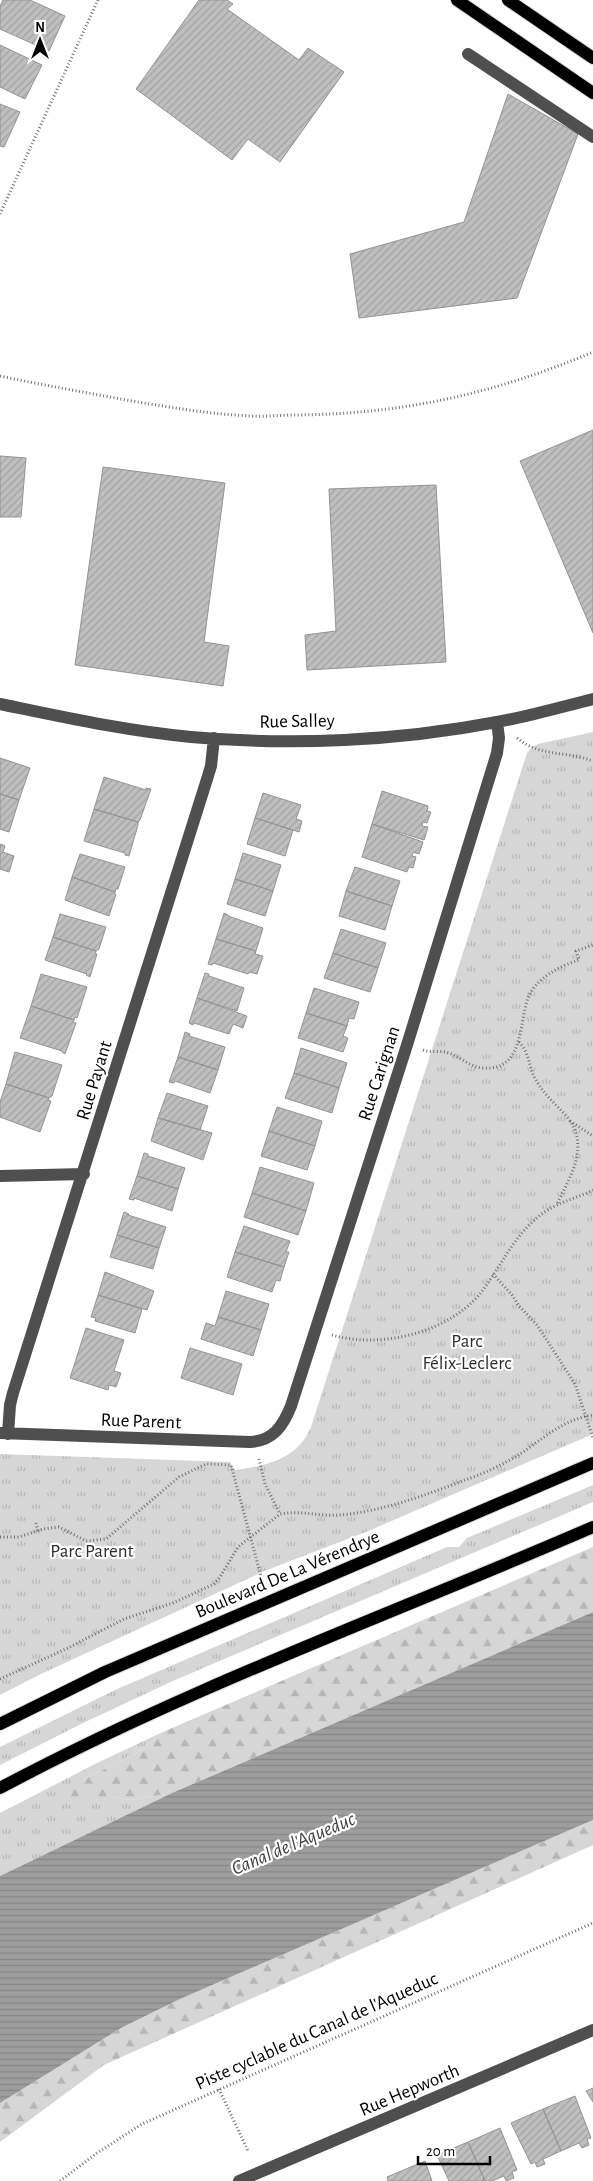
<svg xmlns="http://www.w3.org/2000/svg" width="593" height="2181" font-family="'Alegreya Sans',sans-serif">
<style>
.grass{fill:url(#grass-tufts)}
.forest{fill:url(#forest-firs)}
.water{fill:url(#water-rules)}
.building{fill:url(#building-hatch);stroke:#939393}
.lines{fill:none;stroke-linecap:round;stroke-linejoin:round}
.major-casing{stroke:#dbdbdb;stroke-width:14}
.path{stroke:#717171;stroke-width:3;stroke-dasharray:1 2.5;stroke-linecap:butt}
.minor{stroke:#4f4f4f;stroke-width:12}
.major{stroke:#000;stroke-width:12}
.labels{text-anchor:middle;stroke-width:4.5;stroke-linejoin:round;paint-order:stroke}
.street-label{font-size:19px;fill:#000;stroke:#fff}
.park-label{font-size:19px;fill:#2d2d2d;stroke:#fff}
.water-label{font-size:20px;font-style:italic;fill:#3e3e3e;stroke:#fff}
</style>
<defs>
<pattern id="grass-tufts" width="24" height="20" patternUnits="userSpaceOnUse" patternTransform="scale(1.25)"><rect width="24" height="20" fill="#d6d6d6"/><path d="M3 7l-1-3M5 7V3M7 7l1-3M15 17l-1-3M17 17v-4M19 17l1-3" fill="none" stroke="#b6b6b6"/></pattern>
<pattern id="forest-firs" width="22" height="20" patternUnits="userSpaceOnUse" patternTransform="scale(1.25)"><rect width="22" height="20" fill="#d6d6d6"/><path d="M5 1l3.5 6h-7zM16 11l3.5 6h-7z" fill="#b6b6b6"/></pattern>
<pattern id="water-rules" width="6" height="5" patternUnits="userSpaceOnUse" patternTransform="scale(1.25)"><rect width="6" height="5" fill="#9d9d9d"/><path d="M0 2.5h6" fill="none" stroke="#858585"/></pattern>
<pattern id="building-hatch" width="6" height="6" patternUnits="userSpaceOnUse" patternTransform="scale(1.25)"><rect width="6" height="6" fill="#bfbfbf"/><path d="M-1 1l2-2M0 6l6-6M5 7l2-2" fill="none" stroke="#a2a2a2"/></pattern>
</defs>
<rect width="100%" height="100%" fill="#fff"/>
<path class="grass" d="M593,732v702l-227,98 -99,38 -224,103 -43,22v-241l230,8 5,8c31,-4 63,-11 76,-43l216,-674 4,-5 7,-4z
M593,1485v17l-418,178 -92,43 -83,42v-18l115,-57 332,-143h12l8,-9z
M165,1731l-27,21 -57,29 13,16h19l17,3 42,-7 -172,83v-63l99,-51z"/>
<path class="forest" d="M593,1547v65l-421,181 -42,7 -17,-3 -40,4 -7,-2v-6l15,-12 57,-29 27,-21z
M593,1820v25l-489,220 -104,77v-39l121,-75 59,-29z"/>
<path class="water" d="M593,1612v208l-413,179 -59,29 -121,75v-227l172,-83z"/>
<path class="building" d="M3,0h27l35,16 -16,35 -49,-22v-23z
M199,0h28l6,4 -6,5 72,51 9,-12 36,24 -64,90 -32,-23 -16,21 -96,-71z
M0,45l42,20 -17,34 -25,-12z
M508,94l70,40 -61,164 -158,20 -9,-64 114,-32z
M0,104l20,8 -16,35 -4,-1z
M593,430v203l-73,-172z
M0,456l26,2 -5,59h-21z
M103,467l122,16 -21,159 25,4 -6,40 -148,-21z
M436,485l10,177 -139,8 -2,-35 31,-4 -7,-142z
M0,758l30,10 -11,32 -19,-6z
M104,777l42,13v-2l5,1 -11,31 -2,2 -44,-13z
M382,791l46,15 -1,5 4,1 -4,11 -4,-1 -1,4 6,1 -4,13 -52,-16z
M263,793l38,12 -5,14 6,2 -3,11 -44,-14z
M0,794l19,6 -10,32 -9,-3z
M94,809l44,13v3l-9,31 -4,-1v-2l-41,-12z
M255,818l38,12 -8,26 -38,-12z
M372,824l51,18 -4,12 -6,-2 -1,4 4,1 -3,11 -4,-1 -2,5 -45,-15z
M0,844l5,2 -2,6 11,4 -5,16 -9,-3z
M243,853l38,12 -8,26 -38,-12z
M80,854l45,13 -7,22h-2l-1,3 -43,-15z
M355,867l45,14 -8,25 -46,-15z
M72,877l43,15 -1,2h2l-7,22 -44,-16z
M235,879l38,12 -8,25 -38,-12z
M346,891l46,15 -7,24 -46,-14z
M224,913l4,2v1l35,12 -7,23 -40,-12z
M60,914l46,13 -7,22 -3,2 -43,-14z
M341,929l45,14 -8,25 -45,-15z
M53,937l43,14 -1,2 2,1 -7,23 -4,-2 1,-1 -42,-14z
M216,939l40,12 -1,3 8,2 -6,18 -8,-2 -1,2 -35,-11 -1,2 -4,-1z
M333,953l45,15 -8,24 -46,-14z
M205,973l4,1v2l35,12 -7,23 -40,-13z
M41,974l46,13 -10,31 -2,-1 -1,3 -43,-14z
M314,988l45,14 -5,17 -5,-1 -2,8 -41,-13z
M197,998l50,18 -4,12 -10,-4 -4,10 -35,-11 -1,2 -4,-2z
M31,1006l43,14 -1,2 3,1 -11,31 -3,-2v-1l-42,-13z
M306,1013l41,13 -4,10 5,2 -5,14 -45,-14z
M185,1032l5,2 -1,2 36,11 -7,23 -40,-13z
M301,1048l46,15 -8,25 -45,-15z
M15,1052l47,13 -10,31 -3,2 -43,-14z
M178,1057l40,13 -8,23 -35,-12 -1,2 -5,-1z
M294,1073l45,15 -7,25 -47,-15z
M6,1084l43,14 -1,2 3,1 -11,31 -40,-15v-15z
M167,1093l41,13 -8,24 -42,-12z
M277,1107l45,14 -7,25 -46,-15z
M158,1118l54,15 -9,27 -52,-19z
M269,1131l46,15 -8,24 -46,-14z
M144,1153l4,1v2l37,12 -7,21 -41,-13z
M260,1167l54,16 -8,28 -54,-18z
M137,1176l41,13 -6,22 -38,-13v2l-5,-1z
M252,1193l54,18 -8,24 -54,-18z
M124,1212l5,2 -1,1 38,12 -7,21 -42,-13z
M244,1226l46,15 -4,11h3l-5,15 -49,-15z
M117,1235l42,13 -6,21 -43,-12z
M235,1252l49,15 -4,14 -4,-1 -4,12 -45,-15z
M105,1272l49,19 -7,19 -49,-15z
M226,1291l43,13 -8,26 -43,-13z
M98,1295l44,14 -7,24 -40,-12 1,-3 -5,-1z
M218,1317l43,13 -8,26 -52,-17 5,-16 9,3z
M86,1328l38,12 -10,31 7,2 -5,14 -7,-2 -1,5 -38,-12z
M190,1348l52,16 -9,31 -52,-17z
M593,2088v14l-7,-11z
M575,2096l16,42 -4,1 2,6 -7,3 -3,-5 -18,8 -18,-42z
M543,2109l18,42 -18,8 2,5 -8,3 -2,-5 -4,2 -20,-41z
M500,2128l17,42 -5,2 2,6 -8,3 -2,-5 -12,5h-7l-17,-39z
M468,2142l17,39h-36l-12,-26z
M425,2161l7,20h-44l-1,-4z"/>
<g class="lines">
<g class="major-casing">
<path id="major" d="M457,0l136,93
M508,0l85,58
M0,1724l105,-52 488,-209
M0,1788c191,-102 395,-175 593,-261"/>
</g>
<path class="path" d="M0,214l98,-214
M0,376c42,9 84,16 126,24 42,7 82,14 124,16 15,1 30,-1 45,-1 109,-1 198,-21 298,-63
M517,738c25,20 47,12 76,23
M519,1042c11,11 9,25 17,38 8,15 21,25 32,38 22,29 2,59 -11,86
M423,1050c8,3 17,0 26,3 12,4 22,15 35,15 40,3 35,-46 44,-70 8,-20 32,-32 51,-38l-3,-9 17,-6
M570,1121l23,15
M493,1274l19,21 7,11 18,19 38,59 18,54
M332,1335c49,14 114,-2 147,-40 21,-26 33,-57 59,-78 16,-14 37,-18 55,-27
M259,1459l6,25 15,30
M36,1523l2,8
M0,1537h19l24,-8 16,-2 27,14 20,-2 73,-62 27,-13 25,1 31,115
M0,1679l68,-31 56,-29 49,-16 41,-19 6,-7 18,-30 42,-33c20,-4 41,3 61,1 42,-4 85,-20 124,-35 18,-6 39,-16 55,-26 24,-16 44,-35 73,-39
M219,2089l29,62
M60,2181l37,-28 45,-29 451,-201"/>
<path class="minor" d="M468,54l125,83
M0,704c63,13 126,27 191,33 100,9 207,4 306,-15 33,-6 64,-15 96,-23
M0,1176l84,-2
M0,1433l250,9c23,-1 33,-16 41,-36l116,-361 90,-292 2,-15 -2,-16
M8,1434l2,-29 3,-12 195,-617 3,-10 3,-28
M239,2181l354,-151"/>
<use href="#major" class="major"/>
</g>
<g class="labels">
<g class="street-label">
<text transform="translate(297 720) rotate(-1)" y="7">Rue Salley</text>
<text transform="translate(378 1073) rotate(-72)" y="7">Rue Carignan</text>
<text transform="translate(93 1080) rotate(-73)" y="7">Rue Payant</text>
<text transform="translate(141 1420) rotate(2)" y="7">Rue Parent</text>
<text transform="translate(287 1573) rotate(-23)" y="7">Boulevard De La Vérendrye</text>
<text transform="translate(316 2030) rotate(-24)" y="7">Piste cyclable du Canal de l'Aqueduc</text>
<text transform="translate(409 2089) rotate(-23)" y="7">Rue Hepworth</text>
</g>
<g class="park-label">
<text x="467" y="1347">Parc<tspan x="467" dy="22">Félix-Leclerc</tspan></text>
<text x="92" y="1557">Parc Parent</text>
</g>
<g class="water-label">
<text transform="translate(293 1843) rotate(-23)" y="7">Canal de l'Aqueduc</text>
</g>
</g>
<g transform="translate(40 40)" stroke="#ffffff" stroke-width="4" paint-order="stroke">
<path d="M0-4L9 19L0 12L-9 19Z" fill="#000000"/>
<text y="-8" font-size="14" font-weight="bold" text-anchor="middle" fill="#000000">N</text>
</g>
<path d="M418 2156v8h72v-8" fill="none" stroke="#000000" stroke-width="2.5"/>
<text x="426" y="2156" font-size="15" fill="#000000" stroke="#ffffff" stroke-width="4" paint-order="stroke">20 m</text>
</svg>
